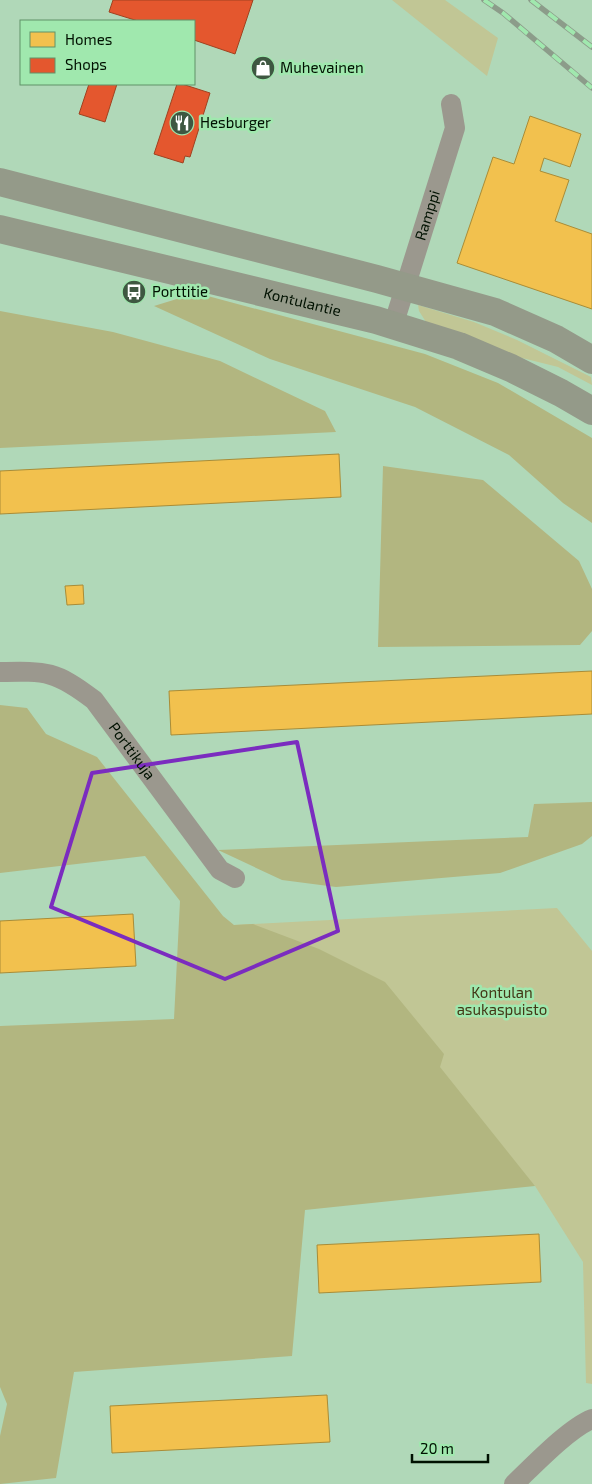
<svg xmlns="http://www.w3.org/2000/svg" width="592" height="1484" font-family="'Exo 2',sans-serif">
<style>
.green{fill:#c1c695}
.forest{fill:#b2b680}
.homes{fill:#f2c14e;stroke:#a98c37}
.shops{fill:#e4572e;stroke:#a04220}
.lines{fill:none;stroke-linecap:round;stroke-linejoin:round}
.street{stroke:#9b988e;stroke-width:20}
.primary{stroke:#949a89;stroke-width:28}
.rail-casing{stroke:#8c9c8a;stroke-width:5.5}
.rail{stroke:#a0e8ae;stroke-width:4;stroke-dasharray:11;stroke-linecap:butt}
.marked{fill:none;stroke:#7b2cbf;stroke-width:4;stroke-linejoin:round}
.labels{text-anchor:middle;stroke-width:5;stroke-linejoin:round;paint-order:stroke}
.poi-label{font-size:15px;fill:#001101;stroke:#a0e8ae;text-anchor:start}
.street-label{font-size:15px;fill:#001101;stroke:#a0e8ae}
.park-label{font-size:15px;fill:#423716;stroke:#a0e8ae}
</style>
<rect width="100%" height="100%" fill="#b0d8b8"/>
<path class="green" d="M392,0h53l53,38 -11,38z
M418,305l56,17 43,18 74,37 1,8 -34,-18 -52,-13 -80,-32 -7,-11z
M557,908l35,43v433l-6,-1 -3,-121 -48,-76 -301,-261z"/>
<path class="forest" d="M204,295l221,59 73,29 94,55v85l-29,-20 -54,-48 -94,-48 -145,-48 -116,-53 26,-8z
M0,311l113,21 107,29 105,50 11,21 -336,16z
M383,466l100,14 96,81 13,28v42l-12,14 -202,2z
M0,705l27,3 19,26 51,23 126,159 11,9 19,-1 66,25 66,33 59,72 -4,13 95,119 -230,24 -13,146 -218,16 -18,106 -56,6v-48l7,-32 -7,-17v-361l174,-7 6,-118 -35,-45 -145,17z
M592,802v34l-10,8 -82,29 -164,14 -54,-7 -64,-30 310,-13 6,-33z"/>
<path class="homes" d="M530,116l51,18 -11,33 -26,-9 -4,13 29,9 -14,41 37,13v75l-135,-46 36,-106 21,7z
M339,454l2,43 -341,17v-43z
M83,585l1,19 -17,1 -2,-19z
M592,671v43l-421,21 -2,-44z
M133,914l3,52 -136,7v-52z
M539,1234l2,48 -222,11 -2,-48z
M327,1395l3,47 -218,11 -2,-47z"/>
<path class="shops" d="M113,0h140l-18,54 -41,-14v-19h-56l-29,-9z
M89,84h28l-12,38 -26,-8z
M177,84h5l28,9 -20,64 -5,-1 -2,7 -29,-9z"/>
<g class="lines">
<g class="street">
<path id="s1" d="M393,326l62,-198 -4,-24"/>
<path id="s2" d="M0,672c47,-1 56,-1 94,28l126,170 15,8"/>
<path d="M514,1484c19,-18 55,-56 78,-65"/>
</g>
<g class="primary">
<path d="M0,182l377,97 118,33 61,27 36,21"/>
<path id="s3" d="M0,229l376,91 83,26 52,22 50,25 31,18"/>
</g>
<g class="rail-casing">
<path id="rail" d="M484,0l19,13 89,75
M531,0l61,47"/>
</g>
<use href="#rail" class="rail"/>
</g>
<path class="marked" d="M297,742l41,189 -113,48 -174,-72 41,-134z"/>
<defs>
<g id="shop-disc" transform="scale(1.25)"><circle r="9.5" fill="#3e5741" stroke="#a0e8ae"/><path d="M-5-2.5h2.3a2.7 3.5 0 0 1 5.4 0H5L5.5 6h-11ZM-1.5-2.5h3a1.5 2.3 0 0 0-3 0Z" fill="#fff"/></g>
<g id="restaurant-disc" transform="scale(1.25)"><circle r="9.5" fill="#3e5741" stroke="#a0e8ae"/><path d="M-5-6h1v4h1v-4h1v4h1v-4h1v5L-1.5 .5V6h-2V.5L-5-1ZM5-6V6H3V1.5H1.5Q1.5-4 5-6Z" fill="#fff"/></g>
<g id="bus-disc" transform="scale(1.25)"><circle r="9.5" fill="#3e5741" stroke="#a0e8ae"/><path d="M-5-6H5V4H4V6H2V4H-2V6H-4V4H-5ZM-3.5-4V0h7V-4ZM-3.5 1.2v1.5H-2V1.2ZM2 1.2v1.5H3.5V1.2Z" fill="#fff"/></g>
</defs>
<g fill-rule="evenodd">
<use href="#shop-disc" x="263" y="68"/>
<use href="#restaurant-disc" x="182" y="123"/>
<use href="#bus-disc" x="134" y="292"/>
</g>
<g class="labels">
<g class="poi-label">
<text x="280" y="73">Muhevainen</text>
<text x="200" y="128">Hesburger</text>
<text x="152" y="297">Porttitie</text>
</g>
<g class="street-label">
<text dy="5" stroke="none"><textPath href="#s1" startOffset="116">Ramppi</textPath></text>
<text dy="5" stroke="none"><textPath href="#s3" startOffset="311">Kontulantie</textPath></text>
<text dy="5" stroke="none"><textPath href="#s2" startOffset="165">Porttikuja</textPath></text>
</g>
<g class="park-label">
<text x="502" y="998">Kontulan<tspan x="502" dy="17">asukaspuisto</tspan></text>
</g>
</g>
<rect x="20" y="20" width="175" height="65" fill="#a0e8ae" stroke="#609269"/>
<rect x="30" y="32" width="25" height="15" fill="#f2c14e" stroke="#609269"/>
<text x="65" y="45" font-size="15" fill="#001101">Homes</text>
<rect x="30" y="58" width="25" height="15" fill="#e4572e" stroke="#609269"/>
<text x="65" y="70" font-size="15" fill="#001101">Shops</text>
<path d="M412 1454v8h76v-8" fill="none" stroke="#001101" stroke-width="2.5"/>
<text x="420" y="1454" font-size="15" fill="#001101" stroke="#a0e8ae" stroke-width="4" paint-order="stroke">20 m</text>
</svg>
